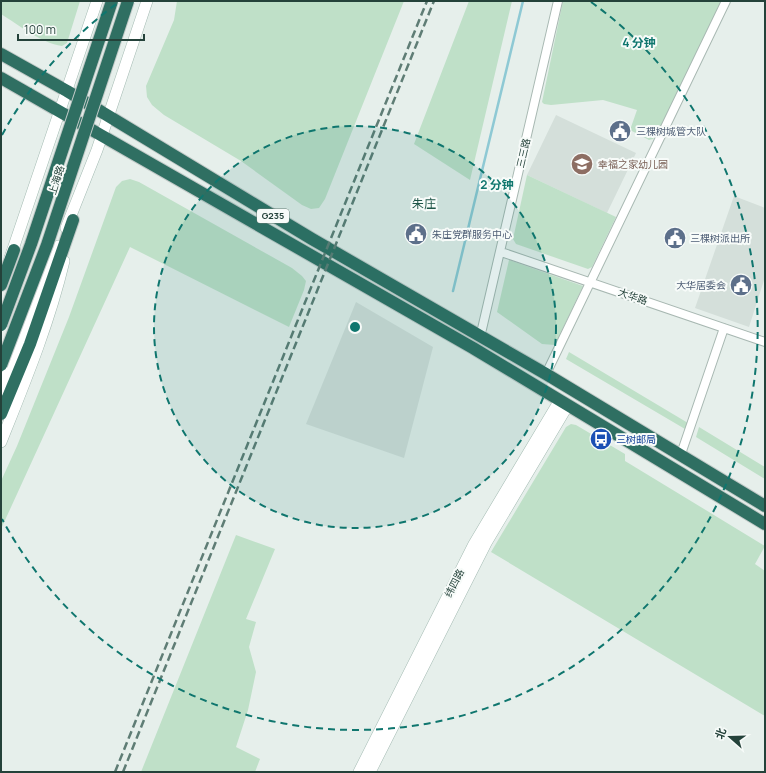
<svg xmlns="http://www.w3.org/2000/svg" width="766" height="773" font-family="Manrope,'Noto Sans SC',sans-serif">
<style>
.built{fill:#d4dfda}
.green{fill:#bfe0c8}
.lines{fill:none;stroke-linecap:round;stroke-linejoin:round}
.stream{stroke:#8ec9d4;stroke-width:2.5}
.street-casing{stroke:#a8b8b2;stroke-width:10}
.secondary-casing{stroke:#a4bbb3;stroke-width:12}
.highway-casing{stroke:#c2cac8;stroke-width:14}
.street{stroke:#fff;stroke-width:8}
.secondary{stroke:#fff;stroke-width:11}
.highway{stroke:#2f6f62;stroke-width:12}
.rail{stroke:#5f7d75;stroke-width:2.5;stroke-dasharray:8 4;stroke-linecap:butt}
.highway-bridge-casing{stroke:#c2cac8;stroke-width:14;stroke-linecap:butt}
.highway-bridge{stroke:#2f6f62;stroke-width:12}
.ring{fill:none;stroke:#0f766e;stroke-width:2;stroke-dasharray:7 5}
.labels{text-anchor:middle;stroke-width:4;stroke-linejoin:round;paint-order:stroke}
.shield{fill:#f7fbf9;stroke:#637a73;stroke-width:1}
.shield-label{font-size:9px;font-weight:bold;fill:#24423a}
.service-label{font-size:10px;fill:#4e5e75;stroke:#f7fbf9;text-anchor:start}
.street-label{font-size:10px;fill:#24423a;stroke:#f7fbf9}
.education-label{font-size:10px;fill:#785e54;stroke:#f7fbf9;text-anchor:start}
.transit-label{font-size:10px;fill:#164399;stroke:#f7fbf9;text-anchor:start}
.quarter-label{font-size:12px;fill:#1f5548;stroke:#f7fbf9}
.centre{fill:#0f766e;stroke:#f7fbf9;stroke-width:2}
.ring-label{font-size:12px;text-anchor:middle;font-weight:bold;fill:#0f766e;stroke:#f7fbf9;stroke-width:4;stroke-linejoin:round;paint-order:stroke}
</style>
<rect width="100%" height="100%" fill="#e6efeb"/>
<path class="built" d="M556,115l80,38 -29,60 -80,-38z
M734,196l31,12v69l-16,50 -54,-19z
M356,302l77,45 -29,111 -98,-34z"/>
<path class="green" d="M1,1h79l-13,42 -5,3c-21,-3 -43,-21 -61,-32z
M177,1h227l-79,198 -6,9 -8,1 -9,-4 -61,-44 -77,-46 -12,-10 -5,-8 -1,-11 28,-66z
M469,1h43l-42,179 -56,-36z
M563,1h160l-65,132 -5,6 -4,1 -19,-10 7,-20 -34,-10 -52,5 -7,-1 -2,-2z
M527,175l89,42 -24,50 -4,2 -72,-25 -3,-5z
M130,179l9,3 153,86 10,8 4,5 -2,9 -15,37 -159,-80 -129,282v-48l16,-35 52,-129 47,-130 6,-6z
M509,260l74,26 -28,59 -13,-1 -45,-32z
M569,352l119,71 -3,6 -119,-70z
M571,424l5,1 49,29v7l140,85 -10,18 10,7v145l-274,-164 75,-125z
M699,427l66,40v12l-69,-42z
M236,535l39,14 -29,70 10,3 -7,25 7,25 -8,38 -12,37 24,12 -5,13h-114z"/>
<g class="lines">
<path class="stream" d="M453,291l70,-290"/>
<g class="street-casing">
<path id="street" d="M501,252l264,90
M482,329l76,-328
M546,374l180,-373
M681,454l43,-126"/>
</g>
<g class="secondary-casing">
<path id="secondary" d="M66,228l31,-78 50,-149
M10,258l87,-257
M1,390l57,-144
M1,442c24,-60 48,-118 63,-181
M359,772l115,-228 86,-144
M370,772l116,-229 82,-138"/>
</g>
<g class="highway-casing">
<path id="highway" d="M1,54l66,37 245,148 234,135 219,132
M1,78l472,270 292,176
M1,285l13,-35
M1,414l29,-70 43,-124"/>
</g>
<use href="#street" class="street"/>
<use href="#secondary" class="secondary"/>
<use href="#highway" class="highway"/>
<path class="rail" d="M115,772l312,-771
M123,772l311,-771"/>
<g class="highway-bridge-casing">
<path id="highway-bridge" d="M1,325l30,-81 81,-243
M1,365l46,-120 81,-244"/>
</g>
<use href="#highway-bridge" class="highway-bridge"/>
</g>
<circle cx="355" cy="327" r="201" fill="#0f766e" fill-opacity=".12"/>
<g class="ring">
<circle cx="355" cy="327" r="201"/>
<path d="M2 135A402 402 0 0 1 119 2M591 2A402 402 0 1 1 2 519"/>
</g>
<defs>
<g id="civic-disc" transform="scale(1.15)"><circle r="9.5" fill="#5c6f8a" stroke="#f7fbf9"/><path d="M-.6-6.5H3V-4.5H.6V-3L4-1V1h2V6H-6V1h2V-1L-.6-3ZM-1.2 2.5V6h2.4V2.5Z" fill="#fff"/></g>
<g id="school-disc" transform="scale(1.15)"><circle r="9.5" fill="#8d6e63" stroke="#f7fbf9"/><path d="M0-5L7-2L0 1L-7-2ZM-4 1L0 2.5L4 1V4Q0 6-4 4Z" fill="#fff"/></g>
<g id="bus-disc" transform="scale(1.15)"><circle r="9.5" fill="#1a4fb4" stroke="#f7fbf9"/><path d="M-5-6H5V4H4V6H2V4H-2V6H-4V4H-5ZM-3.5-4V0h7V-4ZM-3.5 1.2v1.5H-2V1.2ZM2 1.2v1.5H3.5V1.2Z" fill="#fff"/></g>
</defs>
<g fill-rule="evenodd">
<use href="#civic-disc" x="620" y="131"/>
<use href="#school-disc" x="582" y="164"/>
<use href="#civic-disc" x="416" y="234"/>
<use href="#civic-disc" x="675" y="238"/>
<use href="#civic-disc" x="741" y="285"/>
<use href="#bus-disc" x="601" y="439"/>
</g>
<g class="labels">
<rect class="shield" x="257" y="209" width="32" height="14" rx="3"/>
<g class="shield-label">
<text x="273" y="219">G235</text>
</g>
<g class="service-label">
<text x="636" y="135">三棵树城管大队</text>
<text x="432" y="238">朱庄党群服务中心</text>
<text x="690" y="242">三棵树派出所</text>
<text x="726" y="289" text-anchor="end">大华居委会</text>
</g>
<g class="street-label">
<text transform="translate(523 153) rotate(-77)" y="4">三三路</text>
<text transform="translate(56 180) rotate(-72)" y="4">上海路</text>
<text transform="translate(633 296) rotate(19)" y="4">大华路</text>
<text transform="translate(454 583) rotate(-63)" y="4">纬四路</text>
</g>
<g class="education-label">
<text x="598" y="168">幸福之家幼儿园</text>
</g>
<g class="transit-label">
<text x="616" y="443">三树邮局</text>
</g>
<g class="quarter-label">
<text x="424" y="208">朱庄</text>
</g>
</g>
<circle cx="355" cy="327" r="6" class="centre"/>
<g class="ring-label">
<text x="639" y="47">4 分钟</text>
<text x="497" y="189">2 分钟</text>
</g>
<rect width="766" height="773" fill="none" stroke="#24423a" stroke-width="4"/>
<g transform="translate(730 737) rotate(290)" stroke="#f7fbf9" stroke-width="3" paint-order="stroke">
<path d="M0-3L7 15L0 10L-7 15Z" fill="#24423a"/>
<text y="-6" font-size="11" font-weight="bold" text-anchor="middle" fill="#24423a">北</text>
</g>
<path d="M18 34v6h126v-6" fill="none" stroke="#24423a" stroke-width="2"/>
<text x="24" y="34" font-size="12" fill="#24423a" stroke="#f7fbf9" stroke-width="3" paint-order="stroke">100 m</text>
</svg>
